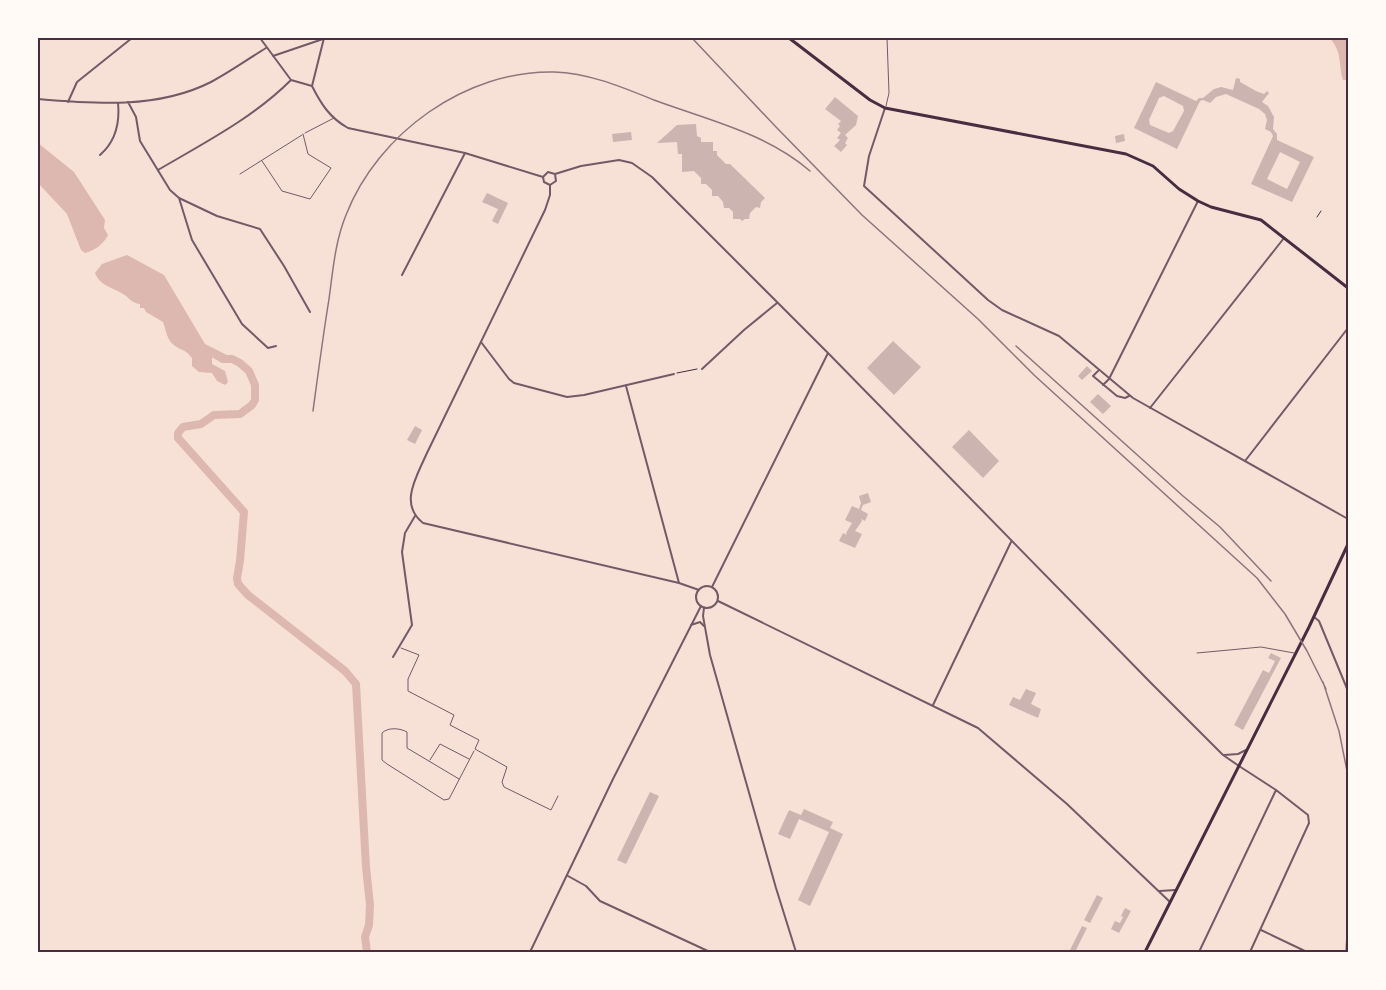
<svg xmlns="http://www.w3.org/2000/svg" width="1386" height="990" font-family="'Source Sans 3',sans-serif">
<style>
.water{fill:#dcb8b0}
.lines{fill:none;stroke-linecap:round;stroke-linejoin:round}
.river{stroke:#dcb8b0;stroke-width:8}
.building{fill:#ccb4b1;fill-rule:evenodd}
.path{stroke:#4a2c40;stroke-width:1}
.service{stroke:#755966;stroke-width:1}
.minor{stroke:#755966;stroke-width:2}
.tertiary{stroke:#755966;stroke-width:2}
.secondary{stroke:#4a2c40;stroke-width:3}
.primary{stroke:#4a2c40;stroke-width:3}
.rail{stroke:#8f747c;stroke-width:1.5}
.neatline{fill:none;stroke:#4a2c40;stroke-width:2}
</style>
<rect width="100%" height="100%" fill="#f7e1d7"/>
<path class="water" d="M1330,38h18v42h-5c-5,-16 0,-26 -13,-42z
M38,143l36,29 31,48 -1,8 4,7c-4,9 -14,16 -23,18l-4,-3 -14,-36 -29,-31z
M127,255l37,20 41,69 26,13 1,2 -18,-3 -2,2v6l13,7 3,11 -3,3 -8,-4 -5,-8 -13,-1 -7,-6v-8c-8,-10 -8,-6 -17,-12 -8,-5 -9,-16 -12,-24l-17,-10 -2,-4h-4v-4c-9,-1 -10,-6 -17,-10 -11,-7 -23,-8 -28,-21l7,-9z"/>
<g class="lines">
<path class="river" d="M211,352l12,7h9l8,4 9,8 6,14v15l-3,5 -12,9 -26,1 -13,9 -18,3 -5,6v5l66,74 -4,49 -3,17 1,6 10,11 97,76 11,13 10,183 4,38 -1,20 -4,12 2,15"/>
</g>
<path class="building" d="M1236,78l4,1v3l16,9 8,3 3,-3 2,2 -7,9 6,4 6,11 -1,12 4,5v6l37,17 -22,45 -41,-18 22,-48 -2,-4 -6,-3 2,-9 -2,-6 -6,-5 -33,-15 -10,3 -6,6 -7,-3 -3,1 -23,48 -43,-21 22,-46 40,19 3,-3h4l11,-9 7,-2 12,3zM1164,96l19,10 1,5 -11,20 -4,2 -19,-8 -1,-5 10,-22zM1280,152l20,10 -13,27 -20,-10z
M835,97l23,19 -2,9 -11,10 3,3 -3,5 2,2 -6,7 -7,-6 6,-6 -3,-2 4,-5 -4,-3 3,-4 -2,-2 3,-3 -16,-12z
M696,124l1,12 4,2v4h12v9h4v4l9,9h4l35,34 -4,4 -1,6 -4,-1 -6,6 -1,6h-4l-3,2 -2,-2h-7v-7l-4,-4h-5l-1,-6 -5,-6h-6v-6l-6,-6h-5v-6l-7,-7 -12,1v-18h-4l-1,-12 -20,1 20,-18z
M631,132l1,8 -19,2 -1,-8z
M1124,134l1,7 -9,2 -1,-7z
M487,193l21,10 -10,21 -6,-3 6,-12 -16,-7z
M893,341l28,26 -27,28 -27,-27z
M1087,366l5,5 -10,9 -4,-4z
M1098,394l13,12 -8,8 -13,-12z
M415,426l7,4 -7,14 -8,-4z
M969,430l30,31 -16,17 -31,-31z
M868,493l3,9 -8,3 -2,5 7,4 -3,7 -4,-2 1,2 -7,10 7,3 -7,14 -16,-7 4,-8 4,2 -1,-2 6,-10 -7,-3 7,-14 7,3 2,-6 -2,-7z
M1271,653l10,5 -38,72 -9,-5 29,-55 6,3 6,-12 -7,-3z
M1026,689l10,4 -5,11 10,5 -3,9 -29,-13 4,-8 7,3z
M650,792l9,4 -33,68 -9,-4z
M804,809l29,13 -3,6 13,6 -33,72 -12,-6 31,-68 -30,-13 -9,20 -12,-5 11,-24 12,5z
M1097,895l6,3 -13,25 -6,-3z
M1125,908l6,3 -12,22 -8,-4 4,-8 5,2 3,-6 -2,-1z
M1082,926l5,2 -12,24h-6z"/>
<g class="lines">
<path class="path" d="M1317,217l4,-6
M677,373l20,-4"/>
<path class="service" d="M886,106l3,-13 -2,-55
M305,133l29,-15
M262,161l20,30 28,8 21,-31 -23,-14 -5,-20
M240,174l62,-39
M401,648l18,7 -11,24v12l46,24 -4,10 29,15 -4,9 32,18 -5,15 2,5 47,23 7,-14
M1197,653l64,-6 33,6
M430,760l10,-16 29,15
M459,779l-52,-31v-16c-7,-4 -19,-5 -25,1v27l5,4 57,36 5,-1 25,-48"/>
<path class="minor" d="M260,38l31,42 21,6
M38,39l2,-1
M273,56l50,-17
M38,99c57,5 120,10 173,-17 19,-10 37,-23 55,-34
M68,102l9,-20 55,-44
M128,102l8,15 4,24 30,49 9,8 38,18 43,13 24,37 26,46
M885,108l-16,48 -5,30 124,114 14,10 57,26 74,62 215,121
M100,155c16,-14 20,-32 18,-52
M158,170c46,-27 95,-52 133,-90
M179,198l13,42 50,84 26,24 8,-2
M402,275l63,-122
M481,342l28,37 5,4 53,14 17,-2 90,-21
M702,369l42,-39 33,-27
M1098,371l-5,5 24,20 8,2 4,-2
M1103,385l6,-6 89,-178
M626,386l53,197
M1150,408l134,-170
M1245,461l103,-133
M718,601l260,127 89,76 103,98
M1314,617l5,4 29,70
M691,625l9,-3 4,4
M393,657l19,-32 -10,-73 3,-19 10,-17
M933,705l78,-163
M1239,766l37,24 32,25 1,8 -59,129
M568,876l18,10 14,15 110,51
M1160,891l15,-1
M1261,930l46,22
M530,952l83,-173 88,-173
M1199,952l77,-162"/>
<path class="tertiary" d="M324,38l-12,48c9,18 18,32 36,42l117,25 78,24
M543,177l5,-5 7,2 26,-8 38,-6 13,3 20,14 176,176 324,331 71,71 16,11
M543,177l1,5 6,3
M550,185v10l-5,15 -119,245c-10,23 -27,49 -3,68l256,60 20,7
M550,185l6,-4 -1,-7
M696 597a11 11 0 1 1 22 0a11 11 0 1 1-22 0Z
M712,587l116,-234
M704,608l-1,8 7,39 66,233 20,64
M1224,755l14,-1 8,-4"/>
<path class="secondary" d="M789,38l81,62 15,8 241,46 27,12 26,23 19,12 13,6 50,13 87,68"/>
<path class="primary" d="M1145,952l164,-325 39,-83"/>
<path class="rail" d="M692,38l84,89 86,88 116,104 56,56 223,203 28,36 22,37 19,38
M1016,346l167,150 37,31 51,54
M313,411c5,-37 10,-75 16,-112 4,-29 6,-57 17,-84 32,-82 120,-145 208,-143 35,1 68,15 100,28 54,20 112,33 156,71
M1323,682l16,49 9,45
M1346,952l2,-35"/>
</g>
<rect width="1386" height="990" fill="none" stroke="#fffaf5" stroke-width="78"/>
<rect x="39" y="39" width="1308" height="912" class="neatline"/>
</svg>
